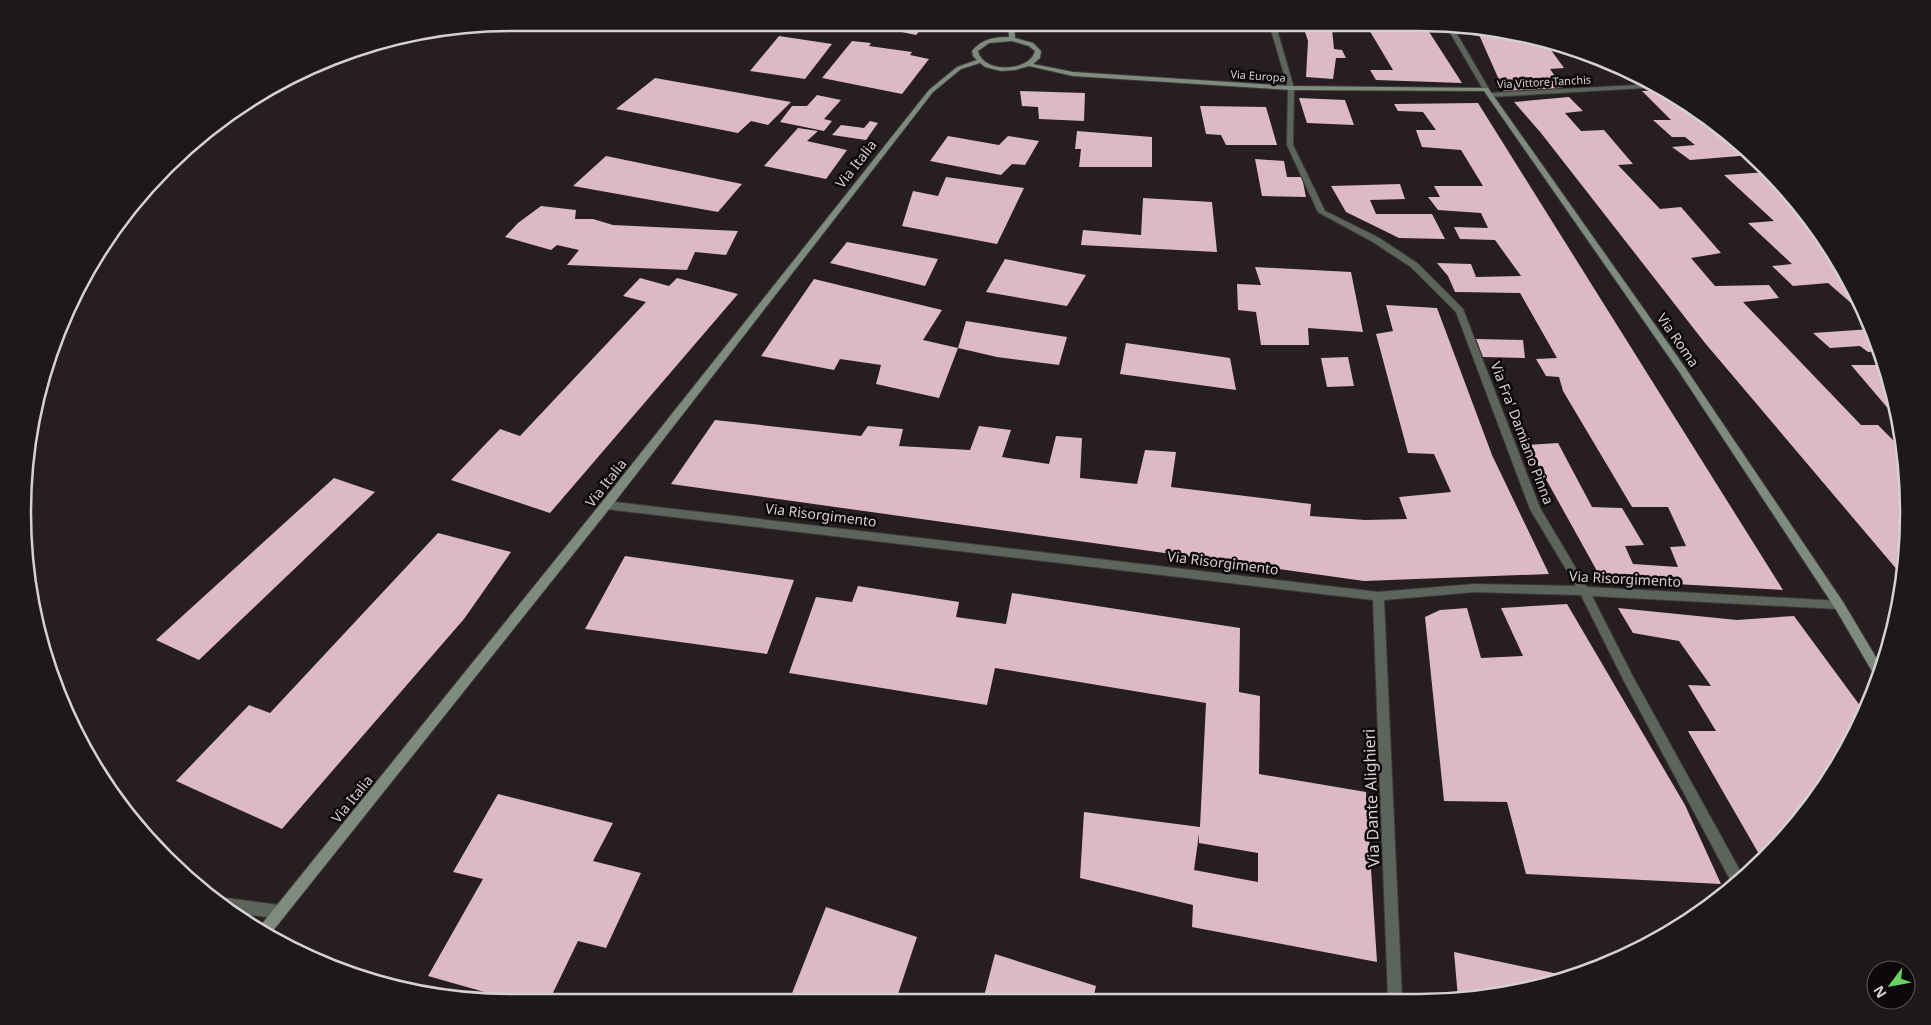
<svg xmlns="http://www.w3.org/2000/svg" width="1931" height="1025" font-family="'Noto Sans',sans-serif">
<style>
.building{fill:#dcb9c5;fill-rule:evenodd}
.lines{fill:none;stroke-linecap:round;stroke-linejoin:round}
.street-casing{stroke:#423a3d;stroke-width:2}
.secondary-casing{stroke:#423a3d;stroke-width:2}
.street{fill:#5c655b;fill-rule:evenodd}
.secondary{fill:#7d8c7c;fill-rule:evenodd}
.labels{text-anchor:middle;stroke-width:5;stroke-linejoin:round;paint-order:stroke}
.far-street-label{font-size:11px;fill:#d5d0d1;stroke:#0d090a}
.street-label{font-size:14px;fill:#d5d0d1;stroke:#0d090a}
.near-street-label{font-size:16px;fill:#d5d0d1;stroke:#0d090a}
.rim{fill:none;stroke:#d5d0d1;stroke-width:2.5}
</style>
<rect width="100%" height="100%" fill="#261e21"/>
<path class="building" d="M859,23h68l-11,12z
M1302,23h36l3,5 -9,1 2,20 8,1 4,8h-10l-3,21 -27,-2 2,-36z
M1365,23l59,1 38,59 -86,-3 -6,-10h23z
M1476,28l67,11 21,29 -14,1 13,19 -59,3z
M779,36l53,8 -27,35 -55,-8z
M852,41l19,2 -2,3 43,6 -2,3 19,4 -27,35 -80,-16z
M655,78l136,24 -23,23 -17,-4 -13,12 -122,-24z
M1666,90l75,54 11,11 -62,5 -18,-13 23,-2 -10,-8h-13l-19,-17h18l-29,-29z
M1020,91l65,2 -1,28 -45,-2 -1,-12 -16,-1z
M817,95l24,5 -17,19 8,2 -8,10 -44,-9 12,-16h15z
M1569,97l14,14 -18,2 16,18 23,-1 29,34 -15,1 42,44 21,-2 40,46 -30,5 24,28 54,-1 10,13 -36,4 118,123h17l24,24 4,25 -8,1 9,10 -3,93 -199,-235 -164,-210 -27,-31z
M1299,98l46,2 9,25 -47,-2z
M1478,103l159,254 146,233 -181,-10 -75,-135 31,-2 34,64 30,1 22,37 -19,1 8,18 45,3 -8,-20 16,-1 -18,-39h-36l-69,-116 -4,-14 -13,-1 -10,-17 21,-1 -37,-65 -65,-1 -7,-16 -11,-13 34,1 5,13 45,-1 -26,-36 -35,-1 -6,-12 34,1 -7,-15 -43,-3 -10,-13h12l-6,-11h49l-22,-36 -39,-3 -6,-17h20l-13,-18 -25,-1 -4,-7z
M1200,106l66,1 11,38h-51l-5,-10 -15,-1z
M870,121l8,2 -12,17 -34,-5 9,-10 23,3z
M798,128l20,3 -11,10 40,9 -21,29 -62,-13z
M1077,131l75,6v30h-73l2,-18h-6z
M948,136l51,9 9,-9 31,5 -14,24 -13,-1 -11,11 -71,-14z
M606,156l136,28 -24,28 -145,-26z
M1255,159l29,2 3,16h15l4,20 -44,-1z
M1767,172l40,42 51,82 8,20 -38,-33 -35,3 -21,-20 20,-2 -44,-41 26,-2 -50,-46z
M946,177l78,11 -27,56 -95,-18 11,-35 25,5z
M1400,184l5,15 -35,1 6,14h56l13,25 -46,-1 -53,-26 -15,-26z
M1143,198l69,4 5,50 -136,-7 2,-15 58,5z
M541,206l35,4 -1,9h18l20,6 125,6 -12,24 -31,-3 -8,18 -120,-5 12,-15 -22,-5 -6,5 -46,-13 13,-14z
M847,242l91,17 -13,27 -95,-23z
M1005,259l81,16 -19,31 -81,-14z
M1255,267l96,5 12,60 -55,-4 1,17h-48l-5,-33 -18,-2 -1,-26 24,1z
M640,278l29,8 8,-8 61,16 -188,219 -99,-33 49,-51 20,7 126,-134 -23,-6z
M814,279l128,31 -19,30 35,8 -19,50 -63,-14 5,-19 -41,-6 -6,11 -73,-14z
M1386,305l51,3 55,147 57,119 -185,7 -693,-97 44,-64 146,16 7,-10 35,3 -4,17 71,4 9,-24 32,4 -9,27 47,7 7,-28 26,2 -2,40 57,6 8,-34 31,2 -5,35 140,17 -1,12 55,4 42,-1 -8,-22 52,-5 -17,-38 -26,-1 -32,-119 17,-3z
M966,321l101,16 -8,28 -62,-8 -39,-9z
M1871,329l8,22 -11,1 -8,-6 -30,2 -17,-15z
M1476,339l47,1 2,18 -42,-1z
M1126,343l104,15 6,32 -116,-16z
M1348,357l6,29 -27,1 -6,-29z
M1851,365h26l12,13 8,41z
M334,478l41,14 -176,168 -43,-20z
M438,533l73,19 -47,67 -182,210 -106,-48 73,-76 21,8z
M625,556l169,24 -27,74 -182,-25z
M858,586l101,16 -3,15 50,7 6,-31 228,35 -1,64 21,4 -1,78 107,18 11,170 -185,-35 1,-22 -113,-27 4,-66 116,15 6,-124 -211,-35 -8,37 -198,-32 27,-76 36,5zM1199,834v9l59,10v29l-64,-12z
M1567,604l118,201 36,79 -195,-10 -19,-72 -63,-1 -19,-184 15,-7 27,-2 14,50 42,-2 -22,-48z
M1618,608l119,12 57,-4 70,95 -21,46 -80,104 -75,-130h28l-28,-46 23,1 -32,-45 -46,-8z
M498,794l115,29 -20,38 48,12 -35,75 -28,-7 -29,60h-33l-88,-25 55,-97 -30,-7z
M826,907l91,30 -21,63 -107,1z
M1454,952l114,24v2l-86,20h-24z
M995,954l101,32 -3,14h-110z"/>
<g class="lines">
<g class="street-casing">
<path id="street" d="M1269,23h6l19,65 -1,57 32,66 54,27 38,25 46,46 77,199 47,79 252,14 4,1 1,3 -1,3 -4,1 -247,-13 40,79 111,201 -10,9 -109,-204 -43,-86 -106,-3 -91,8 18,399h-14l-15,-399 -767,-91 -5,-4 5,-4 772,91 97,-8 101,2 -46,-77 -74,-197 -45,-45 -38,-25 -55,-30 -31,-67 1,-57z
M1445,24h6l38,65 -1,1 -5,-1z
M1654,84l7,3 -171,10 -3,-2 3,-2z
M219,897l60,8 5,2 2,5 -2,5 -5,2 -48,-7 -17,-11z"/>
</g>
<g class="secondary-casing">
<path id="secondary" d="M1008,23h6l1,15 18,5 8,8 -1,7 -7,6 40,8 218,14 197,2 196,278 159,236 40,67 -5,10 -2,-1 -41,-70 -157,-238 -194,-279 -193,-1 -218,-14 -44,-10 -14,4 -14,1 -16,-4 -5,-4 -19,6 -28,23 -323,416 -342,429 -11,-7 345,-428 327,-412 28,-23 20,-7 -4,-4 -1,-5c10,-12 22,-14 37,-14zM1012,41l17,5 6,5c-5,21 -52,23 -57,0l11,-8z"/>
</g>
<use href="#street" class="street"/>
<use href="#secondary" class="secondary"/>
</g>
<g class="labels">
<g class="far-street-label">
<text transform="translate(1258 76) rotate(4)" y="4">Via Europa</text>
<text transform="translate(1544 82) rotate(-3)" y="4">Via Vittore Tanchis</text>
</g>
<g class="street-label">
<text transform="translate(856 164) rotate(-52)" y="5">Via Italia</text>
<text transform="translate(1678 340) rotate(55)" y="5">Via Roma</text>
<text transform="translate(1522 433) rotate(69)" y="5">Via Fra' Damiano Pinna</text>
<text transform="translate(606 483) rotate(-52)" y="5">Via Italia</text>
<text transform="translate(821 515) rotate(7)" y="5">Via Risorgimento</text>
<text transform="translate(1223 563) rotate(7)" y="5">Via Risorgimento</text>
<text transform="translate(1625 579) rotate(3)" y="5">Via Risorgimento</text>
<text transform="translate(352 799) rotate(-51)" y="5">Via Italia</text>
</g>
<g class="near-street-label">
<text transform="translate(1371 798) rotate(-92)" y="6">Via Dante Alighieri</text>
</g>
</g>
<path d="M0 0H1931V1025H0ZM512 31H1419A481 481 0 0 1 1900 512V513A481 481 0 0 1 1419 994H512A481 481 0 0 1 31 513V512A481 481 0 0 1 512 31Z" fill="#1d191a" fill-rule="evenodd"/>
<path class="rim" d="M512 31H1419A481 481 0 0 1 1900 512V513A481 481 0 0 1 1419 994H512A481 481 0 0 1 31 513V512A481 481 0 0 1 512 31Z"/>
<g transform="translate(1891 985) rotate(238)"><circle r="24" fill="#0d090a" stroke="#5d595a"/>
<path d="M0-4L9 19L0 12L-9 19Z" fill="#69d464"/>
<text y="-8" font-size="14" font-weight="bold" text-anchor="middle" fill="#d5d0d1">N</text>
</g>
</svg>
